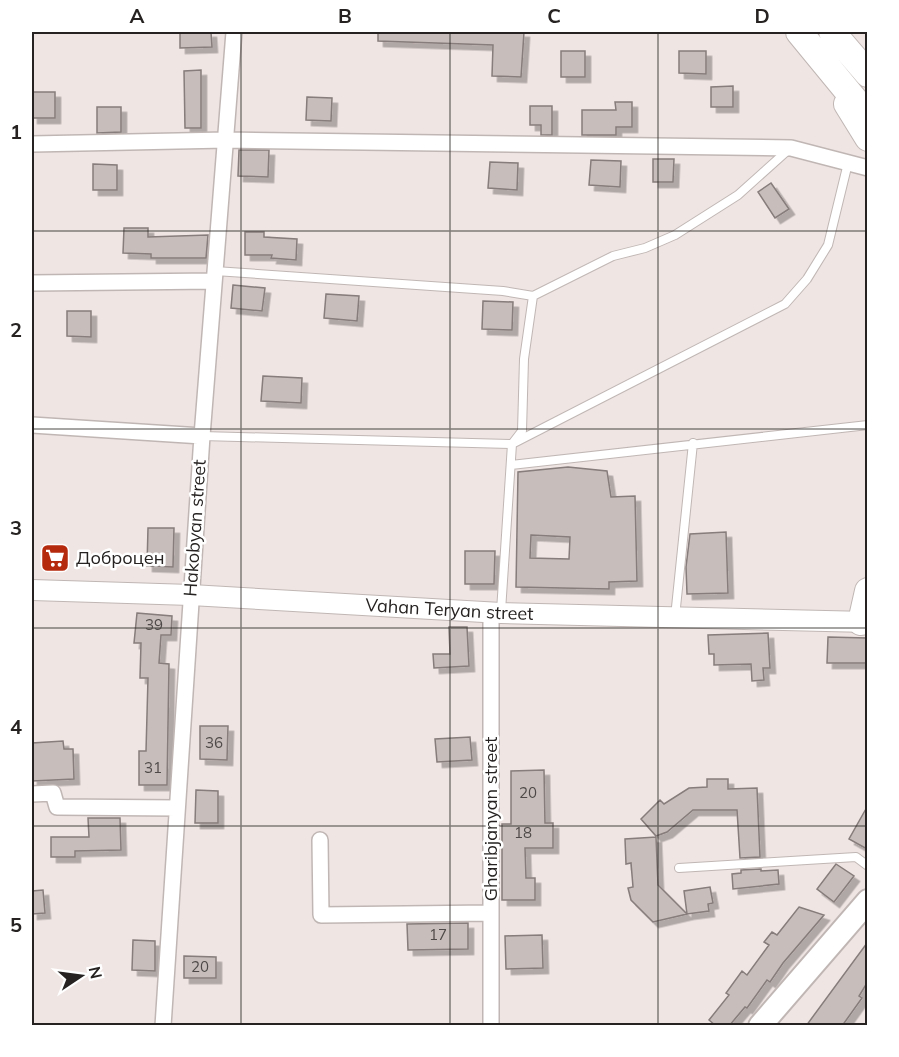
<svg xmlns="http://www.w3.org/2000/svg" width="899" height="1057" font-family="Mulish,sans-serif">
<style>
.building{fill:#c7bebb;stroke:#867d7b;stroke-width:1.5;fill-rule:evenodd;filter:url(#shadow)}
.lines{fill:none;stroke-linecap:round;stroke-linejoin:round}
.service-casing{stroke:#c0b7b4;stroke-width:10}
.minor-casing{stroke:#c0b7b4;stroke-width:18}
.tertiary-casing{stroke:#c0b7b4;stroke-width:22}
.secondary-casing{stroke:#c0b7b4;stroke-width:26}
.trunk-casing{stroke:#c0b7b4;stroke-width:28}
.service{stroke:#fff;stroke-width:8}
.minor{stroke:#fff;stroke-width:15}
.tertiary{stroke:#fff;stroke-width:20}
.secondary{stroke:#fff;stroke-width:22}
.trunk{stroke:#fff;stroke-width:26}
.grid{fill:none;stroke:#252221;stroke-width:1.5;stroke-opacity:0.55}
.labels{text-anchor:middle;stroke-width:5;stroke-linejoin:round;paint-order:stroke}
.number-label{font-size:15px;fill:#4e4948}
.street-label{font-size:18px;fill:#252221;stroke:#fff}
.poi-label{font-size:18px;fill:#252221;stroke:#fff;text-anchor:start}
.neatline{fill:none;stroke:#252221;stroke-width:2}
.grid-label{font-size:20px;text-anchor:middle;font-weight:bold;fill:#252221}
</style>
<defs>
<filter id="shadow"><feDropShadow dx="5.5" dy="5.5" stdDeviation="0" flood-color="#0004"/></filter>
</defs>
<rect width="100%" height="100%" fill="#efe5e3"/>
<path class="building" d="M180,32h31l1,15 -32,1z
M378,32h146l-3,45 -29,-1 1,-31 -115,-4z
M561,51h24v26h-24z
M679,51h27v23l-27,-1z
M201,70v58h-16l-1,-57z
M733,86v21h-22v-20z
M32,92h23v26h-23z
M307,97l25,1 -1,23 -25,-1z
M615,102h17v25h-16v8h-34v-25h34z
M530,106h22v29h-11v-10h-11z
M97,107h24v25l-24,1z
M239,150h30l-1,27 -30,-1z
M653,159h21l-1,23h-20z
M591,160l30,1 -1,26 -31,-2z
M490,162l28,1 -1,27 -29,-2z
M93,164l24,1v25h-24z
M771,183l18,26 -14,9 -17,-26z
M124,228h24v9l60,-2 -2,23h-55v-4l-28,-1z
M245,232h19v5l33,2 -1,21 -25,-2 1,-3h-27z
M233,285l32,3 -3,23 -31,-3z
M326,294l33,2 -2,25 -33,-3z
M483,301l30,1 -1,28 -30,-1z
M67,311h24v26l-24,-1z
M263,376l39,2 -1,25 -40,-2z
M568,467l39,4 4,26 24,-1 2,85 -28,1v7l-93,-2 2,-115zM531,535l39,2 -1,22 -39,-1z
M148,528h26l-1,39 -26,-1z
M726,532l2,61 -41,1 -1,-27 4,-33z
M465,551h30l-1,33h-29z
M137,613l35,3 -1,19h-10l-2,28 10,1 -2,121h-28v-34h7l2,-73h-8l1,-35h-7z
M449,627h18l2,39 -35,2 -1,-14h17z
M768,633l2,35h-7l1,12 -12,1 -1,-17 -37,1v-11h-5l-1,-19z
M828,637l39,1v25h-40z
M200,726h28l-1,34 -27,-1z
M470,737l2,23 -35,2 -2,-23z
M63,741l1,8h9l1,30 -42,2v-38z
M544,770l1,53h8v25h-28l1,30h9v22h-33v-76h9v-53z
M707,779h21v10l29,-1 3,69 -20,1 -3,-48h-44l-26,22 -11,4 -15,-17 19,-19 4,4 25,-16 18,-1z
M196,790l22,1v32h-23z
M867,807v42l-18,-10z
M88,818h32l1,32 -46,1v6h-24v-20h38z
M656,837l2,48 29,29 -34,8 -22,-22 -3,-12 5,-1 -2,-24 -5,1 -1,-25z
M836,864l18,12 -20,26 -17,-13z
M761,869v2l17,-1 1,14 -46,5 -1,-15 9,-1v-3z
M710,887l3,16 -5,1 1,7 -22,3 -3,-23z
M43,890l2,23 -13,1v-23z
M799,907l25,8 -41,48 -13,19 -3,-2 -20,28 -2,-1 -16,19h-13l-7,-6 20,-25 -3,-2 16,-22 5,4 22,-30 -5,-3 8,-10 5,3z
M468,923v26l-60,1 -1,-26z
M542,935l1,33 -37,1 -1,-33z
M133,940l22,1v30l-23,-1z
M867,943v40l-8,13 3,2 -20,28h-36z
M184,956l32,1v21h-32z"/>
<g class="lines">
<g class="service-casing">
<path id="service" d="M215,271l288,20 30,5 80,-40 32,-8 30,-13 63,-40 49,-44
M202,436l310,8 273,-140 22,-25 21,-34 20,-82
M511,465l357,-40
M501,611l11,-167 10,-13 2,-72 9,-63
M675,617l18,-174
M679,868l177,-11 12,9"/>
</g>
<g class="minor-casing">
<path id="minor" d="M32,144l194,-4 565,8 77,20
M32,283l182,-2
M32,425l170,11
M491,612v414
M32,794l21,-1 4,14 120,1
M320,840l1,75 169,-2
M163,1026l39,-590 32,-404"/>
</g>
<g class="tertiary-casing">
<g id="tertiary">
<path id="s1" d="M32,590l159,5 310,18 367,9"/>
</g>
</g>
<g class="secondary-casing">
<path id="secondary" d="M760,1026l108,-125"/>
</g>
<g class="trunk-casing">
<path id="trunk" d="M799,32l69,84
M832,32l36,42
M847,104l21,34
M861,622l7,-31"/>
</g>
<use href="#service" class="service"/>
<use href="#minor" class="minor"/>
<use href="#tertiary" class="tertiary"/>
<use href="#secondary" class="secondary"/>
<use href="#trunk" class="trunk"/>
</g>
<path class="grid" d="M241,32v994M450,32v994M658,32v994M32,231h836M32,429h836M32,628h836M32,826h836"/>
<defs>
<g id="supermarket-square" transform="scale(1.5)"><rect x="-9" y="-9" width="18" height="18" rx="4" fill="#b5290d" stroke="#fff"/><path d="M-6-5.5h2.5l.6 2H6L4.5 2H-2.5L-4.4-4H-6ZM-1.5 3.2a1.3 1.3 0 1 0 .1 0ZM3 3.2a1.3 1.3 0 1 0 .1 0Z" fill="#fff"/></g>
</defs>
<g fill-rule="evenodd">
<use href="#supermarket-square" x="55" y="558"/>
</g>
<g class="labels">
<g class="number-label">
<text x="154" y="630">39</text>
<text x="214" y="748">36</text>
<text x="153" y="773">31</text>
<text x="528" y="798">20</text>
<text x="523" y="838">18</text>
<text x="438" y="940">17</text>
<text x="200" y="972">20</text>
</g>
<g class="street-label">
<text transform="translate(195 528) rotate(-86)" y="6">Hakobyan street</text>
<text dy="6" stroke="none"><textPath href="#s1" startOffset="418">Vahan Teryan street</textPath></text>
<text transform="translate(491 819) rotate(-90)" y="6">Gharibjanyan street</text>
</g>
<g class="poi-label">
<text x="76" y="564">Доброцен</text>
</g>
</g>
<rect width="899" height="1057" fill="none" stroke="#ffffff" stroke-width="66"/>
<g transform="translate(81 976) rotate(77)" stroke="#ffffff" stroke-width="4.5" paint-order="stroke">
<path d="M0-4.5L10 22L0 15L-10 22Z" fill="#252221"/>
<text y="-9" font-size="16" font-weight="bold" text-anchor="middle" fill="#252221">N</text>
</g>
<rect x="33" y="33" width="833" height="991" class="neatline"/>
<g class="grid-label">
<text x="137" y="23">A</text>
<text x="345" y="23">B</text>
<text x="554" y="23">C</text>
<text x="762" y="23">D</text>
<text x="16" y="139">1</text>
<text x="16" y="337">2</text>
<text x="16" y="535">3</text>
<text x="16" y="734">4</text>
<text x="16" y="932">5</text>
</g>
</svg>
